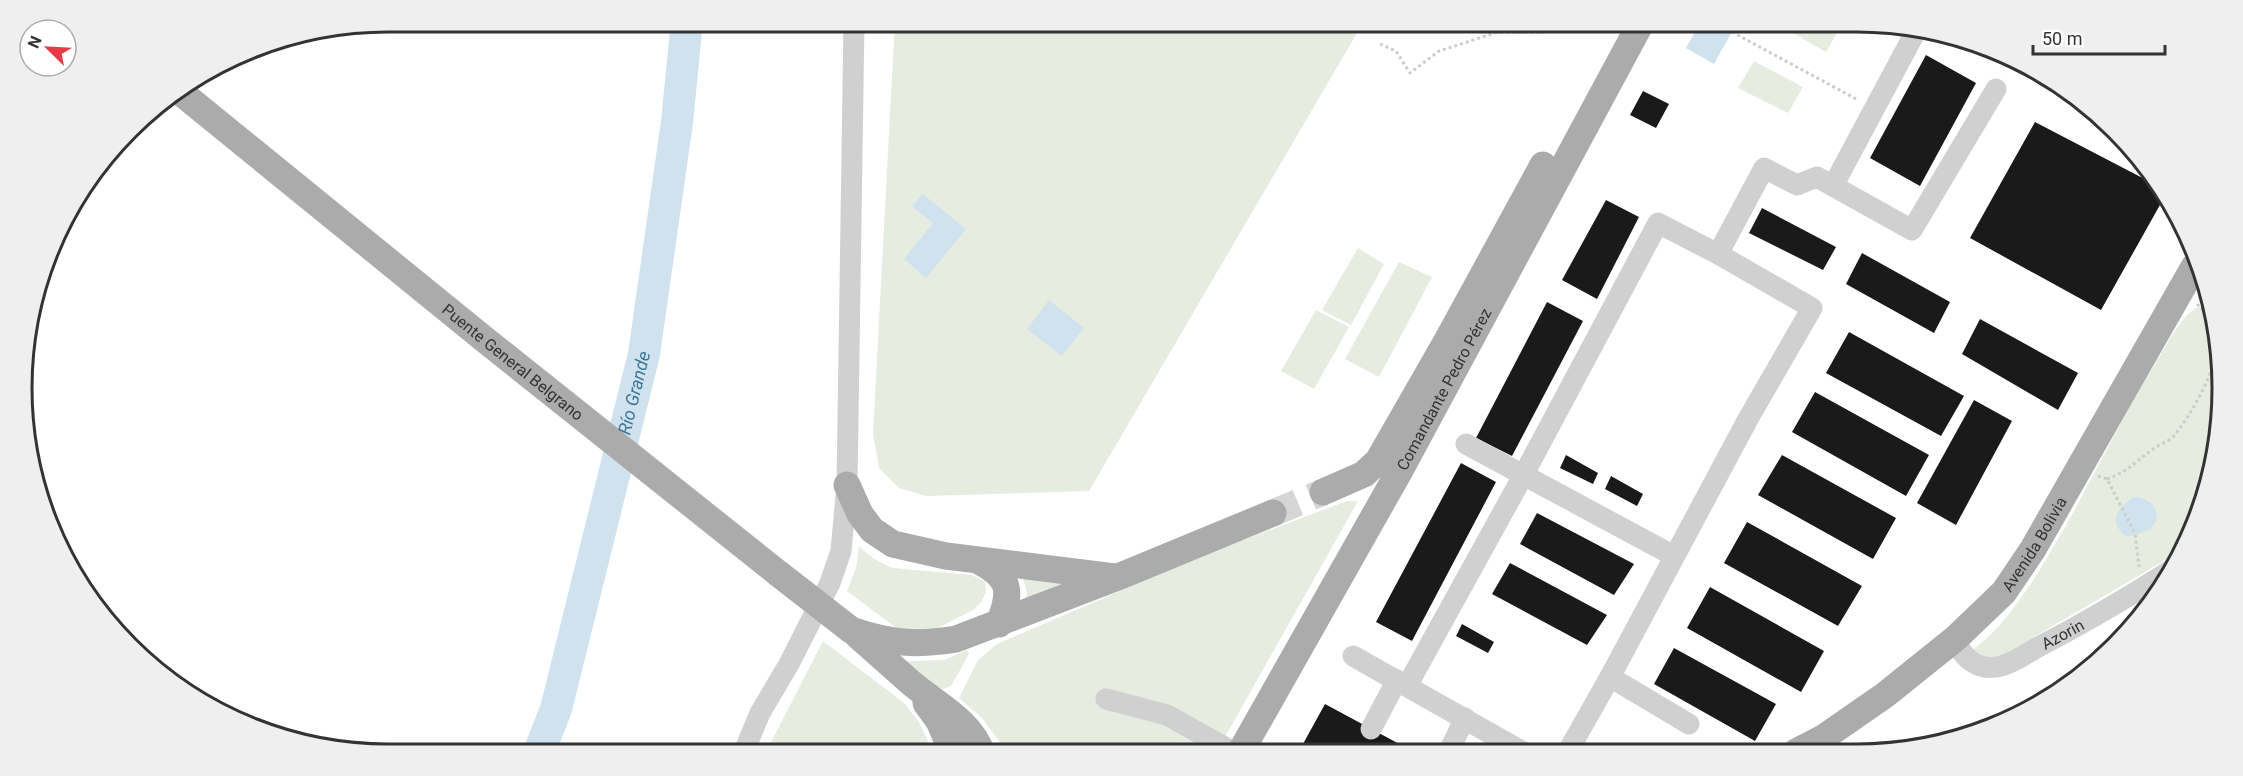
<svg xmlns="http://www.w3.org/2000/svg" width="2243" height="776" font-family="Roboto,sans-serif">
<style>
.green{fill:#e6ecdf}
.water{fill:#cfe2ee}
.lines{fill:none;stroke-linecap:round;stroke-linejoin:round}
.river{stroke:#cfe2ee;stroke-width:32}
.building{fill:#1a1a1a}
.major-tunnel{stroke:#d6d6d6;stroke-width:27;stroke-dasharray:27 14;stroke-linecap:butt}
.path{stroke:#cdcdcd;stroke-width:3;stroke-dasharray:3 3;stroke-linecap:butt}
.minor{stroke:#d0d0d0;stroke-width:21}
.major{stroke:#ababab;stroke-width:27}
.major-bridge{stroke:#ababab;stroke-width:27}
.labels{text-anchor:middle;stroke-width:6;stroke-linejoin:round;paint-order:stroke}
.street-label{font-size:16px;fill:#333;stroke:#fff}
.water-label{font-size:18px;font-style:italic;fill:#3f7597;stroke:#fff}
.rim{fill:none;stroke:#333;stroke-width:3}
</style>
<rect width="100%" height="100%" fill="#fff"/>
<path class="green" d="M895,21h469l-275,470 -163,5 -27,-8 -20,-20 -6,-34z
M1772,21h72l-18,31z
M1754,61l49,26 -15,26 -50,-25z
M1358,248l26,16 -33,61 -29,-15z
M1399,262l33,15 -53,100 -34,-18z
M2207,305l12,35 -9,143 -29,68 -178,104 -28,7 -5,-10c39,-27 70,-82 94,-123 30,-53 56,-108 88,-160 11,-18 21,-38 35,-54 6,-5 12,-9 20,-10z
M1316,310l33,17 -35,62 -33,-18z
M1347,501h11l-142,252 -211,1 -3,-9 -20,-27 -23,-20 19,-38 19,-16 214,-92z
M859,546c10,10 20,17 34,22l79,7 13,7 1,10 -5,10 -6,7 -45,23 -31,-2 -52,-39 9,-23z
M1022,574l56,6 -53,24 2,-11z
M823,641l81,62 15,19 15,32h-169z
M967,650l2,4 -18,32 -8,3 -11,-4 -26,-24 38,-1z"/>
<path class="water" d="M1701,21h37l-24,43 -28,-16z
M923,194l43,35 -40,49 -22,-19 29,-36 -21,-17z
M1049,300l35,28 -22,28 -35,-27z
M2133,497c18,-1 33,17 17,32 -2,2 -20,7 -23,8 -20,-15 -10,-28 6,-40z"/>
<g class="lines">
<path class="river" id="s1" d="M538,755l18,-46 88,-355 33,-232 10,-101"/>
</g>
<path class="building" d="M1926,55l50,28 -56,103 -50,-28z
M1643,91l26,13 -13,24 -26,-13z
M2035,122l121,63 9,11 -64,114 -131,-72z
M1606,200l33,17 -42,82 -35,-19z
M1762,208l74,39 -13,23 -74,-37z
M1862,253l88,49 -16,31 -88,-49z
M1547,302l36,19 -71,135 -36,-18z
M1980,319l98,54 -20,37 -96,-56z
M1849,332l115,64 -23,40 -115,-63z
M1815,392l114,63 -23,41 -114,-64z
M1974,400l38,21 -56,104 -39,-22z
M1566,455l32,18 -5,11 -33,-16z
M1782,455l114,63 -23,41 -115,-64z
M1461,463l35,19 -84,159 -36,-19z
M1611,476l32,18 -6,12 -32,-17z
M1537,513l97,51 -20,31 -94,-51z
M1747,522l115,64 -24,40 -114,-63z
M1510,563l97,52 -20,30 -95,-51z
M1710,587l114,64 -23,41 -114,-64z
M1462,624l32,18 -6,11 -32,-17z
M1674,648l102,56 -21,37 -101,-57z
M1325,704l91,49h-118z"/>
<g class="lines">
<path class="major-tunnel" d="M1273,513l50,-21"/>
<path class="path" d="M1732,32l126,68
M1380,44l16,7 14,22 29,-22 59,-19h49l42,-11
M2197,304l15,15
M2218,338l1,4
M2098,476l9,3 28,54 4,34
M2107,479c22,-8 28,-17 46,-30 6,-5 15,-7 20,-12 19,-23 41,-63 45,-92"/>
<g class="minor">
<path d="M1833,186l79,44 84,-141"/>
<path d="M1718,254l46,-86 33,17 20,-8 16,9 84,-157"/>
<path d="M1466,444l208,112"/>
<path id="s2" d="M1956,638c5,21 24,34 45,28 13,-3 26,-13 37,-19 47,-24 92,-51 136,-79"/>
<path d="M1353,656l172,97"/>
<path d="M1407,686l117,-212 134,-251 60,31 94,54 -64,111 -138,258"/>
<path d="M1106,699l61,16 68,38"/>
<path d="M1371,729l26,-49"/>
<path d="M1448,753l17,-35"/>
<path d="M1567,753l43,-76 79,47"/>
<path d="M743,754l17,-41 29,-49 41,-81 11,-32 6,-66 7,-464"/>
</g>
<g class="major">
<path id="s3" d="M179,91l305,248 295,235"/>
<path d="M847,485l13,29 12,16 21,14 53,12 169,21"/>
<path d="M1323,492l41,-18 14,-13 70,-122 95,-174"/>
<path d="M979,561c32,17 33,30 20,63"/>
<path d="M851,630c39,13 65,16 105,9l162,-62 155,-64"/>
<path d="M857,635c17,15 35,31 53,47 24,21 62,39 72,72"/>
<path d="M926,703l13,18 14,33"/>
<path id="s4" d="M1796,752l27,-14 62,-43 71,-57 48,-46 29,-43 161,-282"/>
<path id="s5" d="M1240,753l159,-281 243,-451"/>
</g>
<path class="major-bridge" d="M779,574l72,56"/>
</g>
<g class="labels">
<g class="street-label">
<text dy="6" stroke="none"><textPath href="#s3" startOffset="430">Puente General Belgrano</textPath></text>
<text dy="6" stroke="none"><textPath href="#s5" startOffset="417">Comandante Pedro Pérez</textPath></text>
<text dy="6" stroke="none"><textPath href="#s4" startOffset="320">Avenida Bolivia</textPath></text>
<text dy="6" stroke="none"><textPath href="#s2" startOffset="129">Azorin</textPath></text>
</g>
<g class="water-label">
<text dy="6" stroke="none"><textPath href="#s1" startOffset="375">Río Grande</textPath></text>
</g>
</g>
<path d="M0 0H2243V776H0ZM388 32H1856A356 356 0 0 1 2212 388V388A356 356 0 0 1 1856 744H388A356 356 0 0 1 32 388V388A356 356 0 0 1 388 32Z" fill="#efefef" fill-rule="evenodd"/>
<path class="rim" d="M388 32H1856A356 356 0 0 1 2212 388V388A356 356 0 0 1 1856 744H388A356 356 0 0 1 32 388V388A356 356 0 0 1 388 32Z"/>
<g transform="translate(48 48) rotate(294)"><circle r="28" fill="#ffffff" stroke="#adadad" stroke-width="1.5"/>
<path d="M0-4.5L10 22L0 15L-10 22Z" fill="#e63946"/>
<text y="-9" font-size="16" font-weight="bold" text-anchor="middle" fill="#333333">N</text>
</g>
<path d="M2033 45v9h132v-9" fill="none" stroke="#333333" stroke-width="3"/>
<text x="2042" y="45" font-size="18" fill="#333333" stroke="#ffffff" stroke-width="4.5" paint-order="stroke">50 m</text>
</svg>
